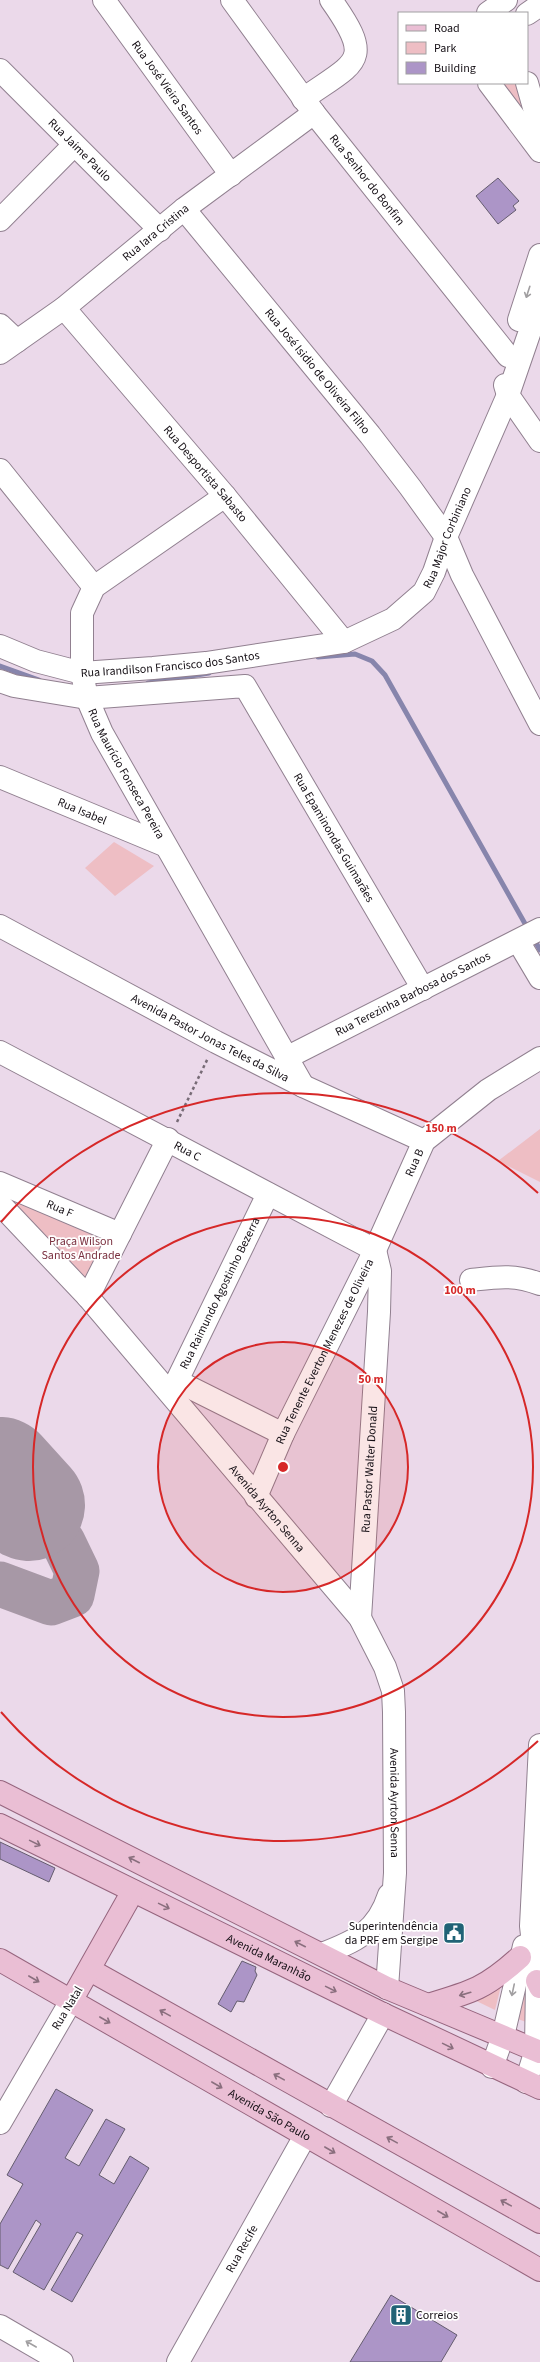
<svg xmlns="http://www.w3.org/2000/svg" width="540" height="2362" font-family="'Source Sans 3',sans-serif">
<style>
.green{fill:#eebec4}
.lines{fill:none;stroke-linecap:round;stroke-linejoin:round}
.stream{stroke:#8785ac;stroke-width:5}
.taxiway{stroke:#a798a6;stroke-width:45}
.runway{stroke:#a798a6;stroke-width:112}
.building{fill:#ac95c7;stroke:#645c6e}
.minor-casing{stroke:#918090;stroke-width:24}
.major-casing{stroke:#96657e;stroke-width:24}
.path{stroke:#776b76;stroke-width:2.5;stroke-dasharray:3 3;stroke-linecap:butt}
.minor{stroke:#fff;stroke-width:22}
.major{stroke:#eabed4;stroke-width:22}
.oneway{stroke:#a19fa1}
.oneway2{stroke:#8a6f7e}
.ring{fill:none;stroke:#d62828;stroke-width:2}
.labels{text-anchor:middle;stroke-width:3.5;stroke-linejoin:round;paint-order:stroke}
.street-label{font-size:12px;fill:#150f15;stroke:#fff}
.park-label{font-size:12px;fill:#7b3140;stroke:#fff}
.poi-label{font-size:12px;fill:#150f15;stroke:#fff;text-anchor:end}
.centre{fill:#d62828;stroke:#fff;stroke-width:2}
.ring-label{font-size:12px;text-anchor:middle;font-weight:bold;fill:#d62828;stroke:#fff;stroke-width:3.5;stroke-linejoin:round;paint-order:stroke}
</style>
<rect width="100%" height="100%" fill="#ebd9ea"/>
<path class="green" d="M501,83h18l8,30z
M114,842l40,24 -39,30 -30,-28z
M540,1129v53l-42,-21z
M0,1194l108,45 -21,42z
M505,1970l-10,40 -33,-16z
M525,1972l4,51 -17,-6z"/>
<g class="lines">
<path class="stream" d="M318,657l37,-3 17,7 13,14 143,254
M0,666l39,14
M148,683l61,-10
M533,937l7,13"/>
<path class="taxiway" d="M0,1584l51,19 21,-8 5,-24 -14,-29 -34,-37"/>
<path class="runway" d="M0,1473l29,32"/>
</g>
<path class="building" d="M498,178l21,23 -6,5 3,4 -18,14 -22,-28z
M0,1842l55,26 -6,14 -49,-23z
M242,1961l14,6 -1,4 2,4 -13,27 -7,-1 -6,11 -13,-8z
M56,2089l37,21 -28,48 14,8 27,-47 19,10 -26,46 15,9 16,-28 19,12 -77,134 -21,-12 32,-55 -6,-3 -33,58 -31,-18 28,-48 -5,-4 -28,49 -8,-4v-41l23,-40 -16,-9z
M391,2295l66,40 -16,27h-91z"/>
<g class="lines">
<g class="minor-casing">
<g id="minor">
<path id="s1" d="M104,0l127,175"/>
<path id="s2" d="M232,0l82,113 194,243"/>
<path d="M488,13l18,-13"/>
<path d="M527,14l13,-9"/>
<path id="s3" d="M0,70l160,160"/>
<path d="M489,83l51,68"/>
<path d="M527,83l13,46"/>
<path d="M303,99c54,-38 72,-37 28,-99"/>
<path id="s4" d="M184,209l186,226 40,52 36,50 16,38 78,149"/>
<path d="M0,220l74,-75"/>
<path id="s5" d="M64,308l161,188 119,146"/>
<path d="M519,320l21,-65"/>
<path d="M0,325l17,16"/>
<path id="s6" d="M0,353l64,-45 120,-99 130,-96"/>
<path d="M505,385l3,10 32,46"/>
<path d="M0,470l94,117"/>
<path id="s7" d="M225,496l-131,91 -12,26v60l5,25 15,35 201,353"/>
<path id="s8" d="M0,646l36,15 46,12 71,-5 53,-5 138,-21 49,-23 31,-27 10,-20 12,-35 62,-142 32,-93"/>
<path id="s9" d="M0,681l14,5 73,12 158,-12 178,303"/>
<path id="s10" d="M0,777l164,68"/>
<path id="s11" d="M0,926l216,116 87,44 121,55"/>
<path d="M518,941l22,37"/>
<path id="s12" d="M0,1052l375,198"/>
<path id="s13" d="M286,1058l254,-129"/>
<path id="s14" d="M0,1183l120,51"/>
<path id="s15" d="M0,1204l88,93 272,321 25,49 8,24 1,21 1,161 -8,115"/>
<path d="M471,1280c26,-3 43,-6 69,4"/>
<path d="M88,1297l80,-158"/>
<path d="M177,1381l106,53"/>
<path id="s16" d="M171,1393l97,-199"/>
<path id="s17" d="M256,1497l27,-63 92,-184 49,-109 64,-51 52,-32"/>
<path id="s18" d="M360,1618l19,-306 1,-41 -5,-21"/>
<path d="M322,1954c34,-13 55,-22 67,-59"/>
<path d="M492,2067l11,-31 21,-90"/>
<path d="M526,2082l10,-32 1,-69 -6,-55 9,-181"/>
<path d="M331,2106l52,-92"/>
<path d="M0,2123l71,-122"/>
<path d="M0,2326l62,36"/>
<path id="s19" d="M178,2362l127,-226"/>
</g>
</g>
<g class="major-casing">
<g id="major">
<path d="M0,1792l387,196 153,64"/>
<path id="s20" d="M0,1825l383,189 157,74"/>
<path id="s21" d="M0,1960l540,310"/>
<path d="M90,1970l450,252"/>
<path d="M537,1981l3,6"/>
<path d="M71,2001l62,-110"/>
<path d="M428,2005c44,-13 58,-17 92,-48"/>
</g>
</g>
<path class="path" d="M177,1122l31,-64"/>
<use href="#minor" class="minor"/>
<use href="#major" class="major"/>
</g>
<defs><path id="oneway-shaft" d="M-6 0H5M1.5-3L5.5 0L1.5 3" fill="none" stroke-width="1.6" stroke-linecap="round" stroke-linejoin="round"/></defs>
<g class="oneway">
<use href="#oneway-shaft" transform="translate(528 292) rotate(108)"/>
<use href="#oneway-shaft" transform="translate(513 1990) rotate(102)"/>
<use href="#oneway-shaft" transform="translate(31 2344) rotate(-150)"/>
</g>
<g class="oneway2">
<use href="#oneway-shaft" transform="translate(35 1843) rotate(26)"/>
<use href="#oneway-shaft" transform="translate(134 1860) rotate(-153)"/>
<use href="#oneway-shaft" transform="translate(164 1906) rotate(26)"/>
<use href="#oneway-shaft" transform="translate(300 1944) rotate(-153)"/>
<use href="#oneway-shaft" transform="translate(34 1979) rotate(30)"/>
<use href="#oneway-shaft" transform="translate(331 1989) rotate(26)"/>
<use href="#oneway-shaft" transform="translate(465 1994) rotate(164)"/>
<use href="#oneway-shaft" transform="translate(165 2013) rotate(-151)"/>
<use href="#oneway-shaft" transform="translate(105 2020) rotate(30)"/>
<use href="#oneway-shaft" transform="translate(448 2046) rotate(26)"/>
<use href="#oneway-shaft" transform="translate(279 2077) rotate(-151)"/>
<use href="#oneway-shaft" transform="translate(217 2085) rotate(30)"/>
<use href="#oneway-shaft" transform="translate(392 2140) rotate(-151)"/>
<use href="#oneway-shaft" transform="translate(330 2150) rotate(30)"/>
<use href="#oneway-shaft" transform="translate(506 2203) rotate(-151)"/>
<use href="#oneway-shaft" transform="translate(443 2214) rotate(30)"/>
</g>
<circle cx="283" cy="1467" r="125" fill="#d62828" fill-opacity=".12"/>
<g class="ring">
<circle cx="283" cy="1467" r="125"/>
<circle cx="283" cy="1467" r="250"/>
<path d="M538 1741A374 374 0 0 1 1 1712M1 1222A374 374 0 0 1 538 1193"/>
</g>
<defs>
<g id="civic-square" transform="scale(1.15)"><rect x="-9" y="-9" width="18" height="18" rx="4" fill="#206376" stroke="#fff"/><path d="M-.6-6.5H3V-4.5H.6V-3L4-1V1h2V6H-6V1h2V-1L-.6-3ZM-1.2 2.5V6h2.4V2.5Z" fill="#fff"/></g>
<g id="building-square" transform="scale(1.15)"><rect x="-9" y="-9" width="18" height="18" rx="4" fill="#206376" stroke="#fff"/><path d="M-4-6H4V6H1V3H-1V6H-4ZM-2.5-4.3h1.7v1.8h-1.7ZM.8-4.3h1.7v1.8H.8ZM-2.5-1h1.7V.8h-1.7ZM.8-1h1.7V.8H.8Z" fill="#fff"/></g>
</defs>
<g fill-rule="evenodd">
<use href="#civic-square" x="454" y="1933"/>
<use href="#building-square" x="401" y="2315"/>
</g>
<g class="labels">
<g class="street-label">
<text dy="4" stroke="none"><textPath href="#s1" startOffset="108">Rua José Vieira Santos</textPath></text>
<text dy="4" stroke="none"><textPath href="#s3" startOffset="113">Rua Jaime Paulo</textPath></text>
<text dy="4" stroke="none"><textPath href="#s2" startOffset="225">Rua Senhor do Bonfim</textPath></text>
<text dy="4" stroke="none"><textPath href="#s6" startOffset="197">Rua Iara Cristina</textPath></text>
<text dy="4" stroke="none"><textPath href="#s4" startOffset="210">Rua José Isidio de Oliveira Filho</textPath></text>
<text dy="4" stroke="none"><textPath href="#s5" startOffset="218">Rua Desportista Sabasto</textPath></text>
<text dy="4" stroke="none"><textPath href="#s8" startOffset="505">Rua Major Corbiniano</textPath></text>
<text dy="4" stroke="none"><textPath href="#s8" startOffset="175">Rua Irandilson Francisco dos Santos</textPath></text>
<text dy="4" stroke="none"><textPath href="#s7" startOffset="359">Rua Maurício Fonseca Pereira</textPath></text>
<text dy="4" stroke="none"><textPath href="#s10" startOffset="89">Rua Isabel</textPath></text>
<text dy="4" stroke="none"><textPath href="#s9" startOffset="423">Rua Epaminondas Guimarães</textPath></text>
<text dy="4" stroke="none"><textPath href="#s13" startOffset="142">Rua Terezinha Barbosa dos Santos</textPath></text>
<text dy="4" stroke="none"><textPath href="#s11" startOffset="238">Avenida Pastor Jonas Teles da Silva</textPath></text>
<text dy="4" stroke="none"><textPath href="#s12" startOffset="212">Rua C</textPath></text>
<text dy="4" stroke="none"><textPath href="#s17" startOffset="370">Rua B</textPath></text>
<text dy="4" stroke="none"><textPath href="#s14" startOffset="65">Rua F</textPath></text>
<text dy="4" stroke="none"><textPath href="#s16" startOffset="111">Rua Raimundo Agostinho Bezerra</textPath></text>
<text dy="4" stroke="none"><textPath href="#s17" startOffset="161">Rua Tenente Everton Menezes de Oliveira</textPath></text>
<text dy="4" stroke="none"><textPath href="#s18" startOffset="149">Rua Pastor Walter Donald</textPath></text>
<text dy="4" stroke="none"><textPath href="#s15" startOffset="405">Avenida Ayrton Senna</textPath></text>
<text dy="4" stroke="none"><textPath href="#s15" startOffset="741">Avenida Ayrton Senna</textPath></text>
<text dy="4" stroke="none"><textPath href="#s20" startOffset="300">Avenida Maranhão</textPath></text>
<text transform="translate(67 2008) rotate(-59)" y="4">Rua Natal</text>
<text dy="4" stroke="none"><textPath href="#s21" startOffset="311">Avenida São Paulo</textPath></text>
<text dy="4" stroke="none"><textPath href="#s19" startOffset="130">Rua Recife</textPath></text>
</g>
<g class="park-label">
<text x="81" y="1245">Praça Wilson<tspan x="81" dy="14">Santos Andrade</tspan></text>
</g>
<g class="poi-label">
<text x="438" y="1930">Superintendência<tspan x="438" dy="14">da PRF em Sergipe</tspan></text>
<text x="416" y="2319" text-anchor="start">Correios</text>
</g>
</g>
<circle cx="283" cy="1467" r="6" class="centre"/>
<g class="ring-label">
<text x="441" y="1132">150 m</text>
<text x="460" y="1294">100 m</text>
<text x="371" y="1383">50 m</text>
</g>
<rect x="398" y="12" width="130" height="72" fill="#ffffff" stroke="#a19fa1"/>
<rect x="406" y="25" width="20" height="6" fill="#eabed4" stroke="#a19fa1"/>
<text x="434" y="32" font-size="12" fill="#150f15">Road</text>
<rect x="406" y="42" width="20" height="12" fill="#eebec4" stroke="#a19fa1"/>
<text x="434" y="52" font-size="12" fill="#150f15">Park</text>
<rect x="406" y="62" width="20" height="12" fill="#ac95c7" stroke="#a19fa1"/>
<text x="434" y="72" font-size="12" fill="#150f15">Building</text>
</svg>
